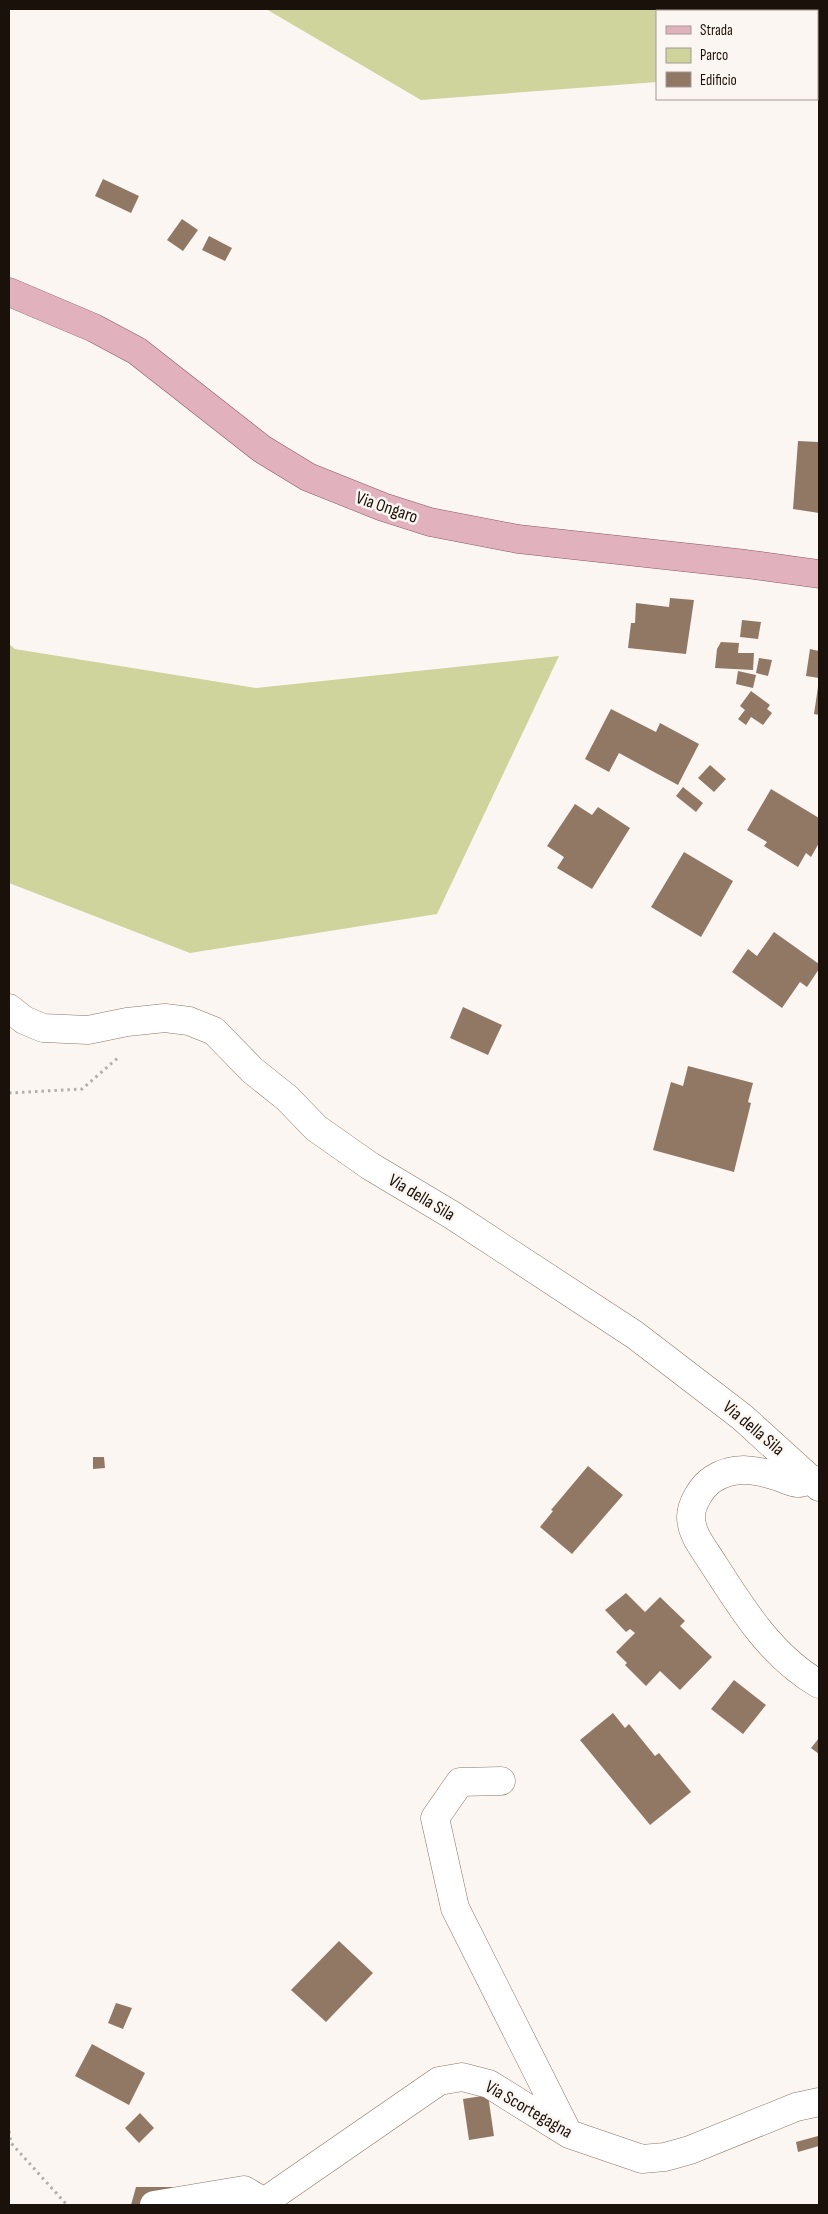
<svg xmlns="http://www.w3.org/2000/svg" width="828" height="2214" font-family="'Sofia Sans Condensed',sans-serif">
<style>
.green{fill:#cfd49c}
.building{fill:#917865}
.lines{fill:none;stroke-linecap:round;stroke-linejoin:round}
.minor-casing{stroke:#8e7562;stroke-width:29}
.major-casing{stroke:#8e5863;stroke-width:29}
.path{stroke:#b4ada8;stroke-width:3;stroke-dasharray:2.5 4;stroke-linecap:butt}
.minor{stroke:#fff;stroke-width:28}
.major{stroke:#e1b2be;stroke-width:28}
.labels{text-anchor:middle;stroke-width:5;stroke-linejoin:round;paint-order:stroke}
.street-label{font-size:18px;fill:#1a110a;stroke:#fcf6f2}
</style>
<rect width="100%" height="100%" fill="#fcf6f2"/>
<path class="green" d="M266,9h553v25l-2,2v-25h-160v71l-236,18z
M9,644l6,5 241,39 303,-32 -122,258 -247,39 -181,-70z"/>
<path class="building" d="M103,179l36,17 -8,17 -36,-17z
M182,219l16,11 -15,21 -16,-11z
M209,236l23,12 -7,13 -23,-11z
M798,441l21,1v71l-26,-4z
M670,598l24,2 -8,54 -58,-6 3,-25h4l1,-20 33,4z
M742,620l19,2 -3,17 -18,-2z
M721,642l18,1 -1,10h16l-1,17 -38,-2 2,-19z
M810,649l9,2v27l-13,-2z
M759,658l13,2 -4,16 -12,-3z
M738,671l18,4 -3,13 -17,-4z
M818,687h1v28l-5,-1z
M751,691l19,14 -3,4 5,4 -9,12 -12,-8 -5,8 -8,-6 7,-9 -5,-4z
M611,709l45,23 4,-9 39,21 -21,41 -59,-32 -10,19 -24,-13z
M710,765l16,14 -12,13 -16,-14z
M683,787l20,16 -7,9 -20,-16z
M771,789l48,29v25l-8,14 -5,-4 -8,14 -34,-21 3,-4 -20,-12z
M575,804l17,11 6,-8 32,21 -38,61 -35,-21 7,-11 -17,-11z
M684,852l49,29 -32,56 -50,-30z
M774,932l45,32v5l-12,18 -7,-5 -18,26 -50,-36 16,-23 9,7z
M463,1007l39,18 -14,30 -38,-17z
M688,1066l65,17 -5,19 3,1 -17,69 -81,-22 18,-68 12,4z
M93,1457h11l1,11 -12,1z
M588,1466l35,29 -51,59 -32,-27 13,-16 -2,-1z
M626,1593l19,19 15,-15 25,24 -5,5 32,31 -32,33 -20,-19 -14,15 -21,-21 2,-2 -11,-11 19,-19 -5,-4 -4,3 -21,-22z
M734,1680l32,25 -23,29 -32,-25z
M613,1713l12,15 4,-4 26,32 4,-3 32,39 -41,33 -70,-85z
M819,1738v16l-8,-6z
M339,1941l34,32 -47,49 -35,-32z
M116,2003l16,5 -9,21 -15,-6z
M92,2044l53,29 -16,32 -54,-29z
M488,2095l6,41 -25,4 -6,-41z
M140,2113l14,15 -15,15 -14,-15z
M818,2136l1,10 -21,6 -2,-10z
M136,2187h36l-5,18h-36z"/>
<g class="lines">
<g class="minor-casing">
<path id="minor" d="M9,1008l15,12 19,8 45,2 39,-8 38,-4 24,3 25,10 38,39 35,28 29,30 54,38 82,49 183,120 107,82 77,70
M812,1479c-4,1 -10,5 -15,4 -5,0 -12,-4 -18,-6 -22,-7 -44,-12 -66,2 -11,7 -22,25 -22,38 0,18 14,33 23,48 28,44 58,92 105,119
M501,1781l-41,1 -25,36 20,90 113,225
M154,2205l90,-15 20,12
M263,2205l1,-3 175,-121 23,-4 27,7 80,50 73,25 23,-2 25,-7 106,-43 23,-5"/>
</g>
<g class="major-casing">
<path id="major" d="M9,292l85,36 43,23 125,98 46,28 75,30 47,15 88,17 228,25 73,10"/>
</g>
<path class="path" d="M9,1093l73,-4 38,-33
M9,2131l2,12 56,62"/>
<use href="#minor" class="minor"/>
<use href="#major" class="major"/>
</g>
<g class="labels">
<g class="street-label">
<text transform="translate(387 507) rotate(19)" y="6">Via Ongaro</text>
<text transform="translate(422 1197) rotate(31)" y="6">Via della Sila</text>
<text transform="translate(754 1428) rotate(40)" y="6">Via della Sila</text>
<text transform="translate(529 2109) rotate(30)" y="6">Via Scortegagna</text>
</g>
</g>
<rect width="828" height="2214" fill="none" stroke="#1a110a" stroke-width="20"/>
<rect x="656" y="10" width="162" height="90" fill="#fcf6f2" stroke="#a29a95"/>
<rect x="666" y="26" width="25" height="8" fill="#e1b2be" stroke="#a29a95"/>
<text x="700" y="35" font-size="15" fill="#1a110a">Strada</text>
<rect x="666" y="48" width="25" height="15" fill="#cfd49c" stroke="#a29a95"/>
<text x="700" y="60" font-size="15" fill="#1a110a">Parco</text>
<rect x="666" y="72" width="25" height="15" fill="#917865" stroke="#a29a95"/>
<text x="700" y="85" font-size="15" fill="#1a110a">Edificio</text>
</svg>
